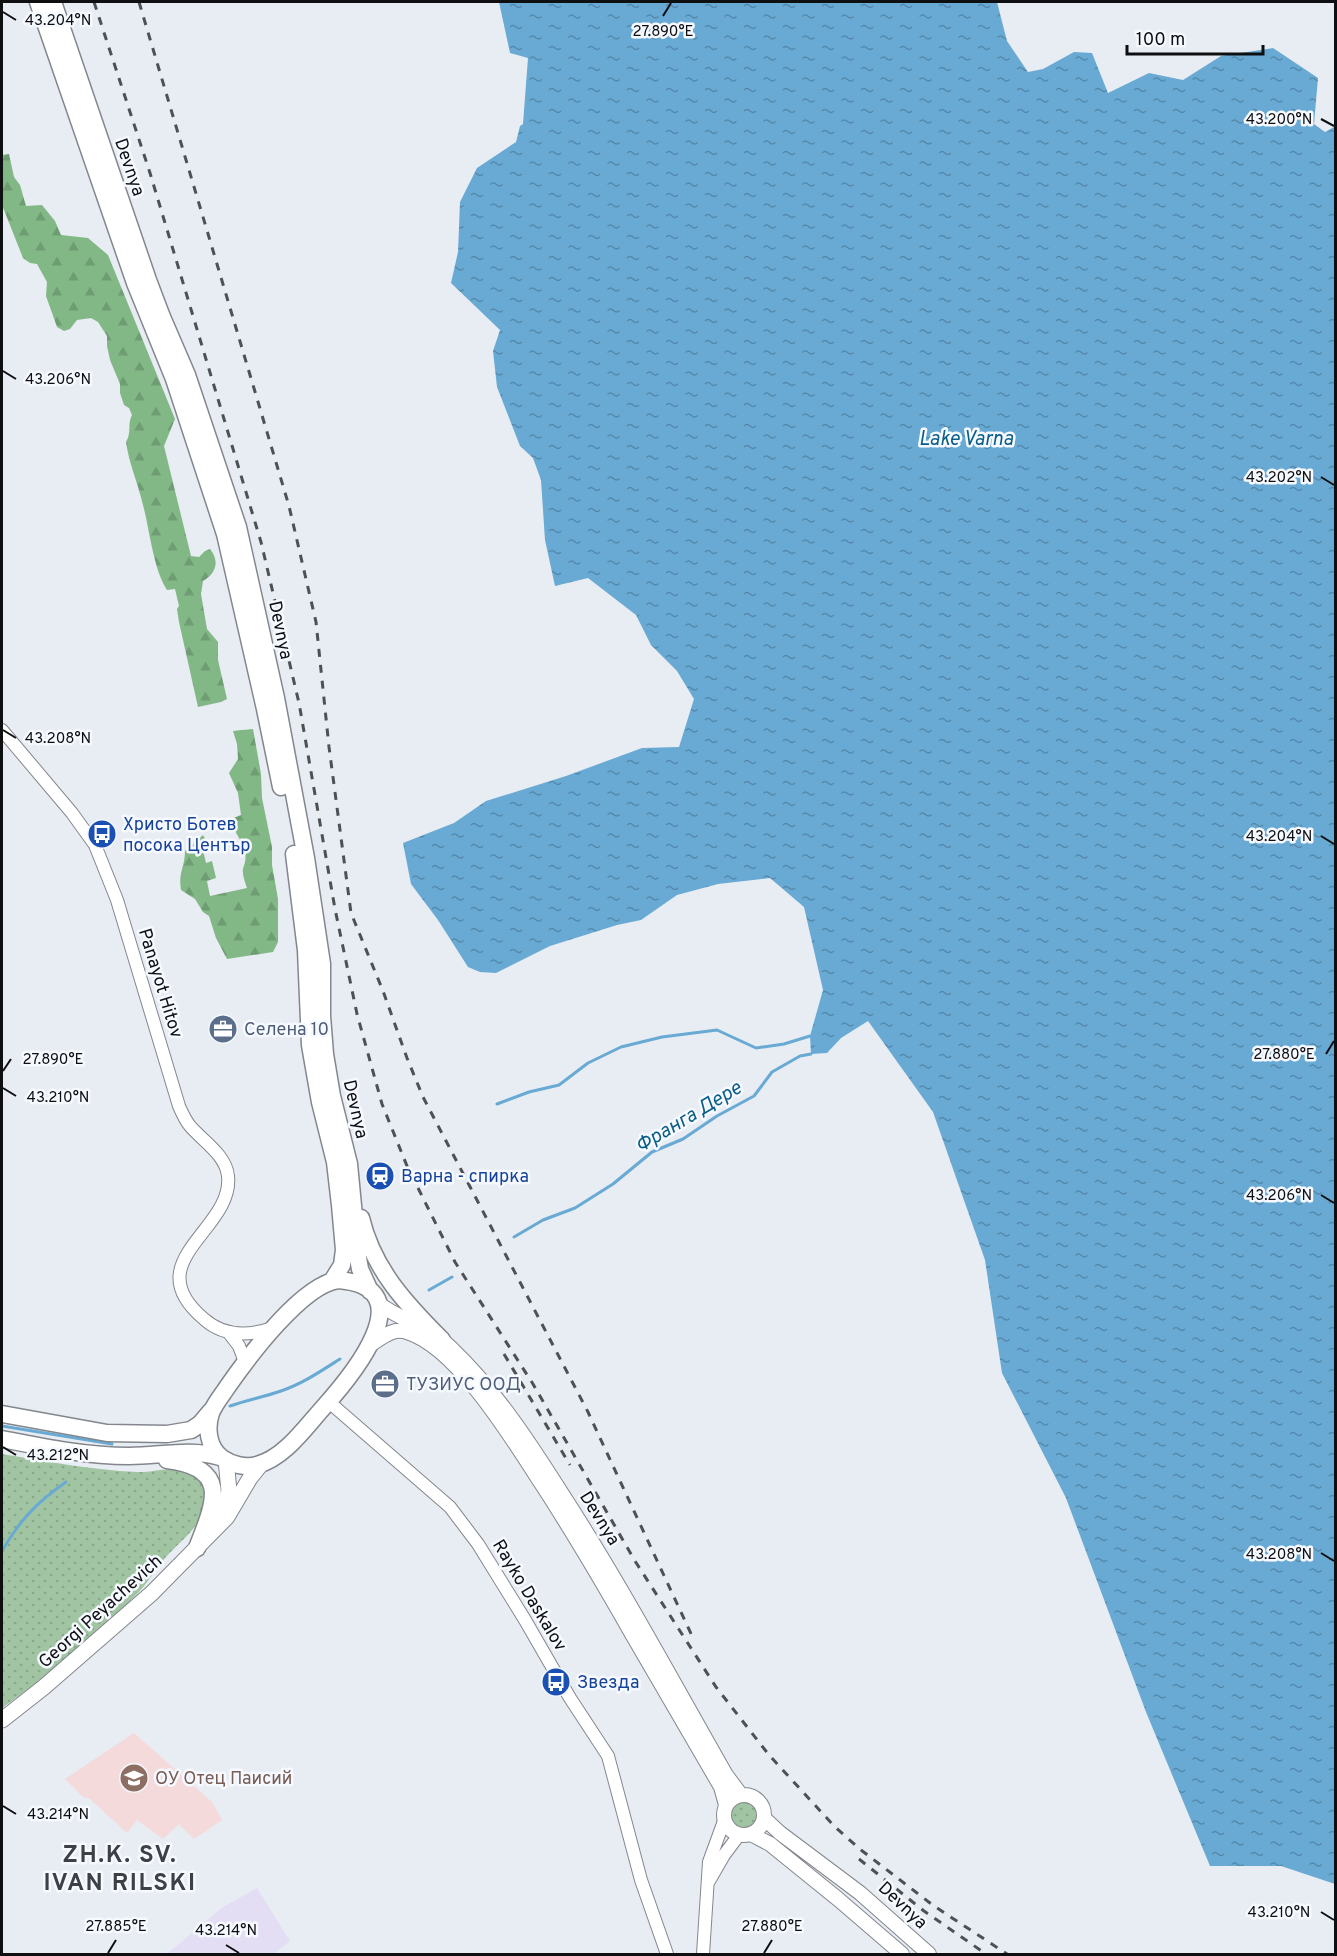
<svg xmlns="http://www.w3.org/2000/svg" width="1337" height="1956" font-family="Overpass,sans-serif">
<style>
.commercial{fill:#e4def4}
.education{fill:#f5dadb}
.grass{fill:url(#grass-dots)}
.forest{fill:url(#forest-firs)}
.water{fill:url(#water-ripples)}
.lines{fill:none;stroke-linecap:round;stroke-linejoin:round}
.stream{stroke:#68aad4;stroke-width:3}
.tertiary-casing{stroke:#83878d;stroke-width:14}
.secondary-casing{stroke:#83878d;stroke-width:16}
.primary-casing{stroke:#83878d;stroke-width:17}
.trunk-casing{stroke:#83878d;stroke-width:19}
.tertiary{stroke:#fff;stroke-width:12}
.secondary{stroke:#fff;stroke-width:14}
.primary{stroke:#fff;stroke-width:15}
.trunk{stroke:#fff;stroke-width:16}
.rail{stroke:#4e5154;stroke-width:3;stroke-dasharray:8 8;stroke-linecap:butt}
.ticks{fill:none;stroke:#0d0f11;stroke-width:2}
.labels{text-anchor:middle;stroke-width:5;stroke-linejoin:round;paint-order:stroke}
.street-label{font-size:18px;fill:#0d0f11;stroke:#f6f9ff}
.transit-label{font-size:18px;fill:#164399;stroke:#f6f9ff;text-anchor:start}
.service-label{font-size:18px;fill:#4e5e75;stroke:#f6f9ff;text-anchor:start}
.education-label{font-size:18px;fill:#785e54;stroke:#f6f9ff;text-anchor:start}
.water-label{font-size:20px;font-style:italic;fill:#0b5e87;stroke:#f6f9ff}
.district-label{font-size:24px;font-weight:bold;letter-spacing:1.5px;fill:#3d4146;stroke:#f6f9ff}
.ticks-label{font-size:15px;text-anchor:middle;fill:#0d0f11;stroke:#f6f9ff;stroke-width:5;stroke-linejoin:round;paint-order:stroke}
</style>
<defs>
<pattern id="grass-dots" width="8" height="8" patternUnits="userSpaceOnUse" patternTransform="scale(1.5)"><rect width="8" height="8" fill="#a1c5a2"/><path d="M2 2h.1M6 6h.1" fill="none" stroke="#89a88a" stroke-width="1.8" stroke-linecap="round"/></pattern>
<pattern id="forest-firs" width="22" height="20" patternUnits="userSpaceOnUse" patternTransform="scale(1.5)"><rect width="22" height="20" fill="#82b886"/><path d="M5 1l3.5 6h-7zM16 11l3.5 6h-7z" fill="#6f9d73"/></pattern>
<pattern id="water-ripples" width="26" height="14" patternUnits="userSpaceOnUse" patternTransform="scale(1.5)"><rect width="26" height="14" fill="#68aad4"/><path d="M2 4q2-2 4 0t4 0M15 11q2-2 4 0t4 0" fill="none" stroke="#5489ab"/></pattern>
</defs>
<rect width="100%" height="100%" fill="#e8ecf3"/>
<path class="commercial" d="M257,1888l33,53 -16,13h-107l56,-47z"/>
<path class="education" d="M134,1733l78,69 10,18 -28,19 -15,-15 -16,15 -26,-19 -10,13 -37,-34 -7,-2 -18,-18z"/>
<path class="grass" d="M2,1454c44,7 89,16 135,18 16,1 39,-8 54,1 12,8 17,21 13,35 -5,21 -26,35 -39,50 -10,11 -17,25 -28,36 -41,42 -88,81 -135,114z
M730 1815a14 14 0 1 1 28 0a14 14 0 1 1-28 0Z"/>
<path class="forest" d="M9,154l5,23 6,8 6,21 16,-1 13,16 6,14 27,3 20,17 67,164 -11,27 27,110 8,1 6,-6 5,-2c10,12 6,25 -7,32l-2,13 6,35 11,13v18l9,39 -6,3 -23,5 -19,-85 -2,-13 2,-3 -4,-17 -8,1c-14,-22 -17,-59 -24,-85 -5,-22 -14,-41 -17,-63 6,-10 1,-17 6,-27l-3,-7 -5,-3 -4,-12v-9l-10,-24 -3,-14v-10l-9,-14 -7,-4 -14,2 -7,9 -6,2 -7,-4 -11,-31 1,-14 -10,-18 -7,-1 -7,-5 -21,-53v-50z
M253,729l8,45 1,24 10,49v18l6,34v43l-5,10 -46,7 -11,-21 -7,-22 -6,-4 -8,-13 -14,-9c-3,-18 4,-23 4,-39l18,-16 5,9 -6,2 4,17 6,-2 4,17 -9,3 3,15 37,-8c-2,-6 -5,-14 -4,-19 2,-7 4,-11 1,-19 -3,-12 -11,-19 -13,-31l10,-4 -3,-22 -9,-20 9,-14 -1,-15 -4,-13z"/>
<path class="water" d="M499,2h498l10,39 21,31 15,-3 31,-17 18,1 16,40 41,-20 34,7 38,-24 52,-8 45,30 -4,46 11,8 9,-5 1,-15v1772l-54,-18h-71l-64,-154 -80,-214 -64,-125 -17,-113 -52,-148 -65,-91 -27,17 -14,15 -16,1 -1,-18 13,-46 -19,-83 -34,-29 -52,6 -41,11 -36,25 -24,5 -67,21 -54,27 -16,-1 -12,-5 -30,-47 -27,-36 -8,-41 51,-20 32,-22 80,-25 76,-28 37,-1 15,-48 -17,-28 -26,-26 -15,-30 -48,-37 -33,8 -10,-46 -4,-60 -8,-22 -13,-12 -23,-59 -4,-36 7,-21 -49,-47 7,-31 2,-50 17,-34 39,-26 4,-16 3,-2 5,-66 -18,-5z"/>
<g class="lines">
<path class="stream" d="M497,1104l32,-12 30,-7 29,-22 33,-16 41,-10 55,-7 39,18 28,-4 26,-8
M514,1237l29,-17 32,-12 38,-24 39,-32 31,-13 34,-23 37,-20 18,-24 28,-16 11,-2
M429,1290l23,-13
M230,1406c17,-6 34,-9 51,-15 21,-7 40,-20 59,-32
M2,1426l110,18
M2,1551c18,-31 34,-48 64,-69"/>
<g class="tertiary-casing">
<path id="tertiary" d="M2,730l70,83 23,32 22,55 62,206c3,7 6,14 11,20 13,15 36,29 38,50 6,54 -93,85 -24,143 20,18 45,17 69,9
M229,1333l10,13 6,16
M329,1402l121,105 28,37 47,76 45,78 38,58 33,124 26,74
M709,1881l15,-26 15,-20
M703,1954l6,-92 15,-41"/>
</g>
<g class="secondary-casing">
<path id="secondary" d="M379,1304c24,17 52,24 73,45 45,43 79,96 112,148 58,90 109,185 162,278l15,20
M370,1345c11,-7 23,-18 37,-13 50,15 106,108 134,151 32,49 62,100 91,151 30,51 59,102 89,153l5,18
M724 1815a20 20 0 1 1 40 0a20 20 0 1 1-40 0Z
M765,1819l15,14 80,60 69,61
M751,1834l19,10 68,55 64,55"/>
</g>
<g class="primary-casing">
<path id="primary" d="M223,1514l6,-23 -3,-31
M2,1720l42,-33 108,-94 75,-76 23,-39 12,-15"/>
</g>
<g class="trunk-casing">
<path id="trunk" d="M38,2l97,281 39,96 51,155 40,175 16,78
M53,2l95,278 14,37 25,58 51,152 38,171 30,160 16,106v52l3,38 7,42 17,68 9,94 2,11 10,22
M294,854l12,96 4,95 10,57 15,60 5,43 4,45 -2,15 -10,16
M361,1218c12,51 45,86 81,122
M338,1280c89,7 12,98 -16,129 -17,19 -38,49 -65,56 -11,3 -25,0 -35,-7 -14,-10 -16,-30 -11,-45 4,-10 12,-19 17,-27 21,-30 74,-101 110,-106z
M2,1414l105,19 60,1 24,-4 9,-6 11,-13
M2,1439c41,8 84,17 127,17 32,0 60,-8 91,1
M167,1460c65,8 47,44 30,88"/>
</g>
<use href="#tertiary" class="tertiary"/>
<use href="#secondary" class="secondary"/>
<use href="#primary" class="primary"/>
<use href="#trunk" class="trunk"/>
<path class="rail" d="M94,2l56,171 111,369 38,161 36,206 22,105 25,90 25,62 48,96 78,122 102,177 81,126 53,68 66,72 26,23 73,56 73,48
M139,2l150,504 27,116 13,125 22,166 32,78 24,67 16,39 165,315 105,226
M504,1354l66,111
M859,1859l65,52 62,43"/>
</g>
<path class="ticks" d="M3,12l13,8M663,16l8,-13M1321,119l13,7M3,371l13,8M1321,477l13,8M3,730l13,8M1321,836l13,8M1326,1054l8,-13M3,1071l8,-12M3,1088l13,8M1321,1195l13,8M3,1447l13,8M1321,1553l13,8M3,1806l13,8M1321,1912l13,8M226,1945l13,8M108,1953l8,-13M764,1953l8,-13"/>
<defs>
<g id="bus-disc" transform="scale(1.5)"><circle r="9.5" fill="#1a4fb4" stroke="#f6f9ff"/><path d="M-5-6H5V4H4V6H2V4H-2V6H-4V4H-5ZM-3.5-4V0h7V-4ZM-3.5 1.2v1.5H-2V1.2ZM2 1.2v1.5H3.5V1.2Z" fill="#fff"/></g>
<g id="office-disc" transform="scale(1.5)"><circle r="9.5" fill="#5c6f8a" stroke="#f6f9ff"/><path d="M-6-3h4V-5.5h4V-3h4V5H-6ZM-1-4.5V-3h2v-1.5ZM-6 0V1H6V0Z" fill="#fff"/></g>
<g id="station-disc" transform="scale(1.5)"><circle r="9.5" fill="#1a4fb4" stroke="#f6f9ff"/><path d="M-3-6H3Q5-6 5-4V2Q5 4 3 4L4.5 6H3L1.5 4h-3L-3 6H-4.5L-3 4Q-5 4-5 2V-4Q-5-6-3-6ZM-3.5-4v3h7v-3ZM-3.5 1v1.5H-2V1ZM2 1v1.5H3.5V1Z" fill="#fff"/></g>
<g id="school-disc" transform="scale(1.5)"><circle r="9.5" fill="#8d6e63" stroke="#f6f9ff"/><path d="M0-5L7-2L0 1L-7-2ZM-4 1L0 2.5L4 1V4Q0 6-4 4Z" fill="#fff"/></g>
</defs>
<g fill-rule="evenodd">
<use href="#bus-disc" x="102" y="834"/>
<use href="#office-disc" x="223" y="1029"/>
<use href="#station-disc" x="380" y="1176"/>
<use href="#office-disc" x="385" y="1384"/>
<use href="#bus-disc" x="556" y="1682"/>
<use href="#school-disc" x="134" y="1778"/>
</g>
<g class="labels">
<g class="street-label">
<text transform="translate(130 167) rotate(71)" y="6">Devnya</text>
<text transform="translate(281 630) rotate(78)" y="6">Devnya</text>
<text transform="translate(161 983) rotate(73)" y="6">Panayot Hitov</text>
<text transform="translate(356 1109) rotate(77)" y="6">Devnya</text>
<text transform="translate(600 1518) rotate(58)" y="6">Devnya</text>
<text transform="translate(530 1595) rotate(59)" y="6">Rayko Daskalov</text>
<text transform="translate(100 1611) rotate(-42)" y="6">Georgi Peyachevich</text>
<text transform="translate(903 1905) rotate(43)" y="6">Devnya</text>
</g>
<g class="transit-label">
<text x="123" y="830">Христо Ботев<tspan x="123" dy="21">посока Център</tspan></text>
<text x="401" y="1182">Варна - спирка</text>
<text x="577" y="1688">Звезда</text>
</g>
<g class="service-label">
<text x="244" y="1035">Селена 10</text>
<text x="406" y="1390">ТУЗИУС ООД</text>
</g>
<g class="education-label">
<text x="155" y="1784">ОУ Отец Паисий</text>
</g>
<g class="water-label">
<text x="966" y="445">Lake Varna</text>
<text transform="translate(688 1116) rotate(-31)" y="7">Франга Дере</text>
</g>
<g class="district-label">
<text x="120" y="1862">ZH.K. SV.<tspan x="120" dy="28">IVAN RILSKI</tspan></text>
</g>
</g>
<g class="ticks-label">
<text x="58" y="25">43.204°N</text>
<text x="663" y="36">27.890°E</text>
<text x="1279" y="124">43.200°N</text>
<text x="58" y="384">43.206°N</text>
<text x="1279" y="482">43.202°N</text>
<text x="58" y="743">43.208°N</text>
<text x="1279" y="841">43.204°N</text>
<text x="1284" y="1059">27.880°E</text>
<text x="53" y="1064">27.890°E</text>
<text x="58" y="1102">43.210°N</text>
<text x="1279" y="1200">43.206°N</text>
<text x="58" y="1460">43.212°N</text>
<text x="1279" y="1559">43.208°N</text>
<text x="58" y="1819">43.214°N</text>
<text x="1279" y="1917">43.210°N</text>
<text x="116" y="1931">27.885°E</text>
<text x="772" y="1931">27.880°E</text>
<text x="226" y="1935">43.214°N</text>
</g>
<rect width="1337" height="1956" fill="none" stroke="#0d0f11" stroke-width="6"/>
<path d="M1127 45v9h136v-9" fill="none" stroke="#0d0f11" stroke-width="3"/>
<text x="1136" y="45" font-size="18" fill="#0d0f11" stroke="#f6f9ff" stroke-width="4.5" paint-order="stroke">100 m</text>
</svg>
